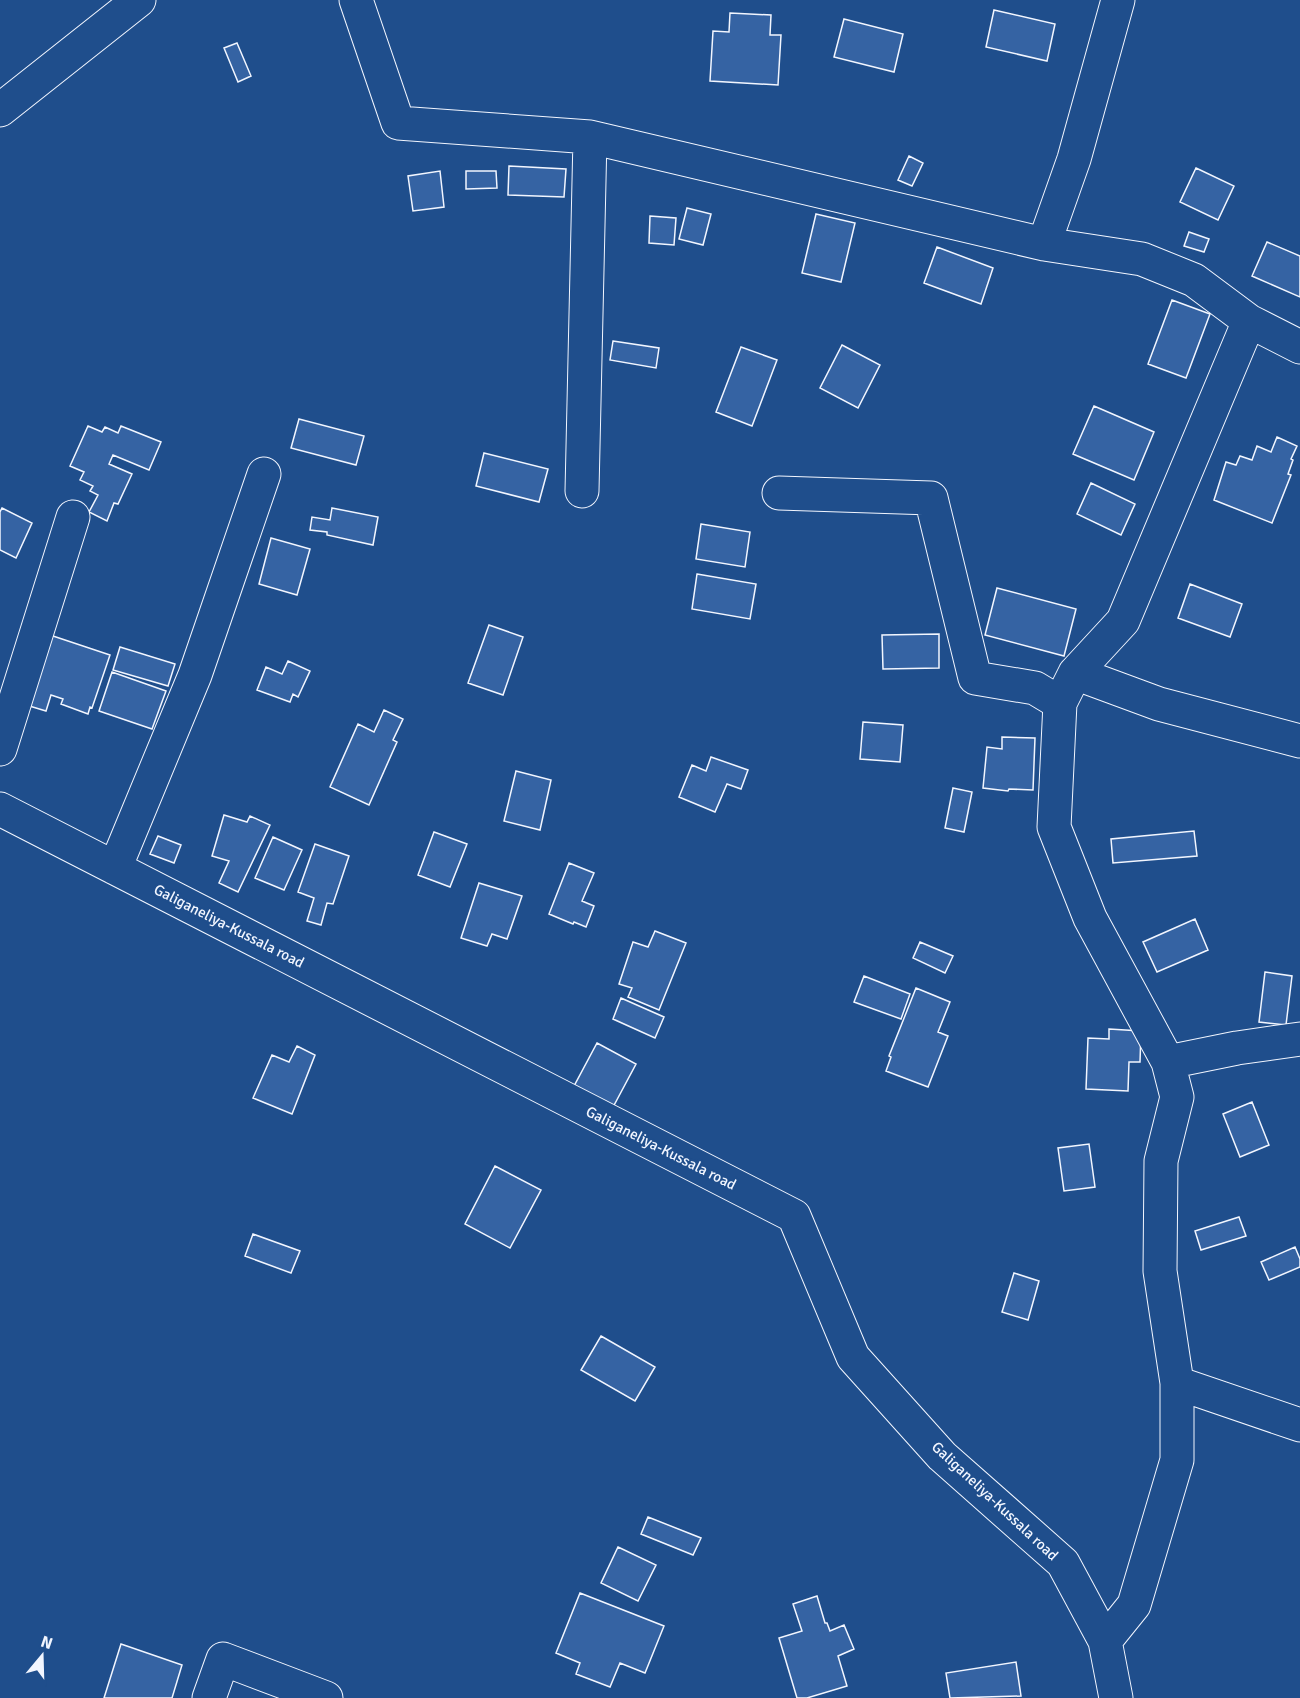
<svg xmlns="http://www.w3.org/2000/svg" width="1300" height="1698" font-family="Signika,sans-serif">
<style>
.building{fill:#3563a3;stroke:#f2f6ff;stroke-width:1.5}
.lines{fill:none;stroke-linecap:round;stroke-linejoin:round}
.minor-casing{stroke:#f2f6ff;stroke-width:35}
.minor{stroke:#1f4e8c;stroke-width:33}
.labels{text-anchor:middle;stroke-width:4.5;stroke-linejoin:round;paint-order:stroke}
.street-label{font-size:15px;fill:#f2f6ff;stroke:#1f4e8c}
</style>
<rect width="100%" height="100%" fill="#1f4e8c"/>
<path class="building" d="M994,10l61,14 -8,37 -61,-14z
M730,13l41,2 -1,20h11l-3,50 -68,-4 3,-50 16,1z
M844,19l59,15 -9,38 -60,-15z
M237,43l14,33 -13,6 -14,-34z
M909,156l14,7 -11,23 -14,-6z
M509,166l57,3 -2,28 -56,-2z
M1196,168l38,18 -16,34 -38,-18z
M440,171l4,36 -31,4 -5,-35z
M466,171h30l1,17 -31,1z
M687,208l24,6 -8,31 -24,-6z
M816,214l39,9 -14,59 -39,-9z
M650,216l26,2 -2,27 -25,-2z
M1189,232l20,7 -5,13 -20,-6z
M1267,242l33,14v41l-48,-21z
M937,247l56,21 -12,36 -57,-21z
M1172,300l38,14 -24,64 -38,-14z
M613,341l46,7 -3,20 -46,-8z
M842,345l38,20 -22,43 -38,-20z
M741,347l36,13 -25,66 -36,-14z
M1094,406l60,26 -20,48 -61,-26z
M299,419l65,17 -8,29 -65,-17z
M88,426l14,6 3,-5 13,6 3,-7 40,16 -12,28 -36,-15 -4,9 23,10 -14,30 -4,-1 -7,18 -18,-9 9,-17 -8,-4 3,-5 -13,-6 4,-8 -14,-6z
M1277,437l20,9 -6,13 2,1 -5,14 3,1 -19,48 -58,-23 12,-38 10,3 4,-9 12,4 5,-14 14,6z
M484,453l64,16 -9,33 -63,-16z
M1091,483l44,21 -14,31 -44,-21z
M2,508l30,15 -16,35 -16,-8v-38z
M332,508l46,9 -5,28 -46,-10v-3l-17,-2 2,-13 18,3z
M701,524l49,8 -5,35 -49,-8z
M271,538l39,11 -13,46 -38,-11z
M697,574l59,10 -6,35 -58,-10z
M1190,584l52,20 -12,33 -52,-19z
M997,588l79,21 -12,47 -79,-21z
M489,625l34,12 -20,58 -35,-12z
M47,634l63,21 -18,53 -2,-1 -2,7 -27,-10 2,-5 -12,-4 -5,16 -20,-6z
M939,634v34l-56,1 -1,-34z
M120,647l55,17 -7,22 -55,-16z
M288,661l22,10 -12,26 -5,-3 -3,8 -33,-12 9,-23 16,7z
M112,672l54,19 -14,38 -53,-18z
M384,710l19,9 -10,21 4,2 -28,63 -39,-18 28,-63 16,8z
M863,722l40,3 -3,37 -40,-3z
M1002,737l33,1 -2,52 -24,-1 -1,2 -25,-3 4,-41 15,2z
M711,757l37,13 -7,19 -14,-5 -12,28 -36,-15 13,-32 14,6z
M516,771l35,9 -11,50 -36,-9z
M953,788l19,4 -8,40 -19,-4z
M224,815l23,7 3,-6 20,9 -32,67 -19,-9 10,-22 -17,-5z
M1194,831l3,25 -84,7 -2,-24z
M434,832l33,12 -17,43 -32,-12z
M158,836l23,9 -7,18 -24,-9z
M273,837l29,13 -18,40 -29,-12z
M315,844l34,12 -16,48 -6,-1 -6,22 -14,-4 7,-23 -16,-6z
M569,863l25,10 -12,28 12,5 -8,21 -12,-5 -1,2 -24,-10z
M479,883l43,13 -15,43 -15,-5 -5,12 -26,-8z
M1195,919l13,31 -51,22 -14,-30z
M655,931l31,12 -27,67 -31,-13 4,-9 -13,-4 14,-42 15,5z
M920,942l33,14 -8,17 -32,-15z
M1265,972l27,4 -6,49 -27,-3z
M864,976l46,18 -9,25 -47,-17z
M916,988l34,14 -12,30 10,4 -20,51 -42,-16 5,-14 -2,-1z
M621,998l43,19 -9,21 -42,-19z
M1109,1029l32,2 -1,31h-11l-1,29 -42,-2 2,-51 21,1z
M597,1043l39,21 -24,45 -39,-21z
M297,1046l18,9 -23,59 -39,-16 19,-43 17,7z
M1252,1102l17,43 -29,12 -17,-43z
M1089,1144l6,43 -31,4 -6,-43z
M495,1166l46,24 -31,58 -45,-24z
M1239,1217l7,19 -45,14 -6,-19z
M253,1234l47,17 -9,22 -46,-17z
M1295,1247l5,12v8l-31,13 -8,-18z
M1014,1273l25,8 -11,39 -26,-8z
M601,1336l54,31 -20,34 -54,-31z
M648,1517l53,21 -8,17 -52,-21z
M618,1547l38,18 -18,36 -37,-18z
M580,1593l84,33 -19,47 -25,-10 -10,24 -34,-13 4,-11 -24,-10z
M817,1596l8,27h2l3,8 14,-6 10,24 -16,7 9,30 -40,12h-10l-18,-60 23,-7 -9,-27z
M121,1644l61,21 -10,33h-68z
M1016,1662l5,34 -71,2 -4,-25z"/>
<g class="lines">
<g class="minor-casing">
<path id="minor" d="M356,0l42,123 192,14 454,107 98,15 52,21 55,41 51,26
M0,110l139,-110
M1044,244l30,-85 44,-159
M582,491l8,-354
M779,493l152,5 44,180 60,10 25,15
M1075,673l84,31 141,37
M0,749l73,-232
M0,809l794,407 59,141 89,99 121,107 42,78 11,57
M115,868l80,-193 69,-201
M1168,1062l69,-14 63,-9
M1177,1383l123,42
M1105,1641l29,-36 43,-145v-77l-17,-112 1,-110 16,-64 -9,-35 -78,-144 -36,-91 6,-124 15,-30 48,-52 126,-300
M209,1698l14,-39 103,39"/>
</g>
<use href="#minor" class="minor"/>
</g>
<g class="labels">
<g class="street-label">
<text transform="translate(229 926) rotate(27)" y="5">Galiganeliya-Kussala road</text>
<text transform="translate(661 1148) rotate(27)" y="5">Galiganeliya-Kussala road</text>
<text transform="translate(995 1501) rotate(43)" y="5">Galiganeliya-Kussala road</text>
</g>
</g>
<g transform="translate(42 1656) rotate(19)" stroke="#1f4e8c" stroke-width="4.5" paint-order="stroke">
<path d="M0-4.5L10 22L0 15L-10 22Z" fill="#f2f6ff"/>
<text y="-9" font-size="16" font-weight="bold" text-anchor="middle" fill="#f2f6ff">N</text>
</g>
</svg>
